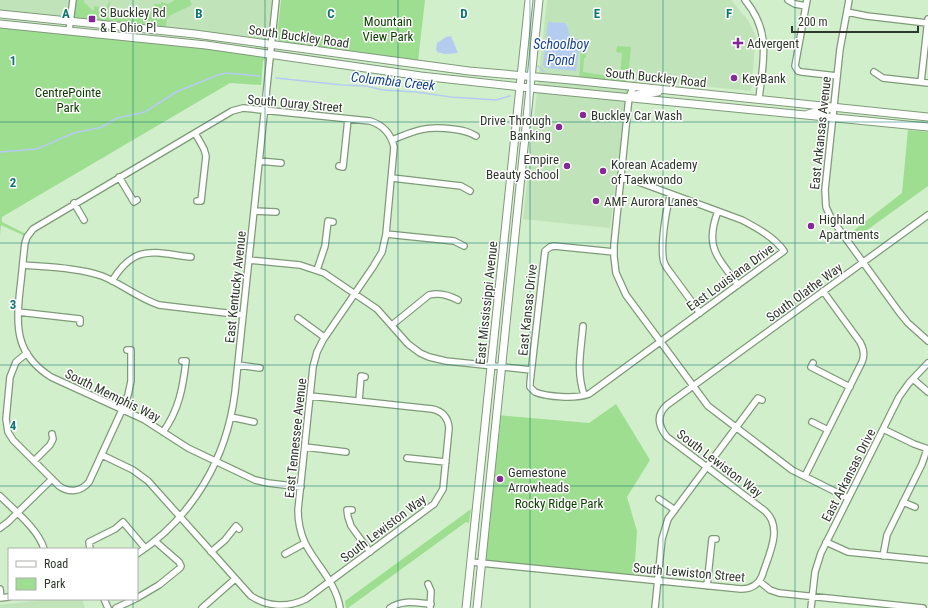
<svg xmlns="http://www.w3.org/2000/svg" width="928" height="608" font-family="'Roboto Condensed',sans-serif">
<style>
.built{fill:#c1e3ba}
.green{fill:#9ede90}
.water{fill:#b5ccf1}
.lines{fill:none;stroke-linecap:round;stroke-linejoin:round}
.stream{stroke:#b5ccf1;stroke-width:1.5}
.minor-casing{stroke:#7f9a79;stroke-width:8}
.major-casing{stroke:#7f9a79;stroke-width:9}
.minor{stroke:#fff;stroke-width:5.5}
.major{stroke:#fff;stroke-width:7}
.grid{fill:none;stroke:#0f766e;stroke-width:1;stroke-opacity:0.55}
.poi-dot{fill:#842a97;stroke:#fff;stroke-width:1.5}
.labels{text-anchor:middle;stroke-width:3;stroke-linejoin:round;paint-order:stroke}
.poi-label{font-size:13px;fill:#2e392b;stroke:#fff;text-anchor:start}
.park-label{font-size:13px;fill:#0d4000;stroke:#fff}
.street-label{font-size:13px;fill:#2e392b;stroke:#fff}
.water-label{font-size:14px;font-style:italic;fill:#144493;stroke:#fff}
.grid-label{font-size:13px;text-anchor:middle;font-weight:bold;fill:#0f766e;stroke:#fff;stroke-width:3;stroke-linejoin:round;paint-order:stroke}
</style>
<rect width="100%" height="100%" fill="#d2efcb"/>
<path class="built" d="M0,0h276l-5,44 -271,-30z
M547,0h184l17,20 8,16 -5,55 -109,-11 -17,21 -1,18 -14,109 -87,-9z
M47,599h35l3,9h-85v-3z"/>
<path class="green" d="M73,0h11v2l8,8h2v-4l5,1v3h6l5,-10 -1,13 37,4 1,-8h7v-5h7v-2l7,2 7,-4h15l2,5 -23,11 -2,3 -2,11 -94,-9z
M281,0h144l-7,61 -39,-4 -100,-16 -2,-5z
M0,24l270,30 -7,7 -2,24 -31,-2 -228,134v5l26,13 -1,2 -26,-12 -1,11z
M617,46l14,1 -4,39 -48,-5 2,-32 4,1 1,8h-2l-1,14c13,2 24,4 37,5l2,-24 -6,-1z
M908,130l20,2v54l-76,55 -4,-6 54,-42z
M616,404l34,56 -23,37 10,34 -3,47 -153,-15 5,-7 15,-139 -4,-2 92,8z
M471,509l-2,14 -3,-1 -118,86h-2l-1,-7z"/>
<path class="water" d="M548,22l17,1 2,3 3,10 7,3 3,3 -4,29 -31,-3 -2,-3z
M451,36l7,17 -13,1 -8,-2 -1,-3 1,-6 9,-6z"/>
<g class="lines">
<path class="stream" d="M538,66l6,6
M276,78l66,7 24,1 17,4 33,2 35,5 45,3 14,-4
M0,152l37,-3 37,-16 28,-6 15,-9 28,-6 31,-20 42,-17 9,-2 32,3"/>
<g class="minor-casing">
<path id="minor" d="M745,0c27,33 18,60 14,99
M788,0l7,4 11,2
M807,0l-12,66 3,5 4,1 35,4
M849,0l-9,49 -15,141 1,17 5,11 68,94 9,11 20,18
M847,12l20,4 60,7
M69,31l4,-31
M874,72l9,6 45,5
M921,82l7,-63
M634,86l-5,11 -15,148v12l2,16 10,22 82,111 84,64 56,28
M195,133l9,16 2,7 -5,45h-4
M392,140c24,-10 34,-14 60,-11 9,1 16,2 24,7
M259,161l22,2
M339,166l4,1 5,-48
M119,177l15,25 3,-2
M392,178l69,8 9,5
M671,194c-5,13 -10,49 -8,63 0,4 2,8 4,11l33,45
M74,203l10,17
M254,211l22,1
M718,211c-14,37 0,46 20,74
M386,234l68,7 10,5
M614,252l-60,-6 -4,1 -5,4 -15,132v4l5,5c12,5 41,7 54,2l195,-143c-10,-14 -27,-23 -42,-31l-106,-39 -15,-3
M249,260l51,5 24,8 53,36 31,35 12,9 9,4 17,4 85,9
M23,265c23,2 58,3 79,11 20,8 36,22 57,29l84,10
M317,270l8,-24 3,-25 5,1
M112,281c23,-38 42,-28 79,-24
M18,312l62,7v4
M298,318l26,19
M392,325l37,-30c11,-3 20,0 29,5
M583,326c-2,26 -7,44 1,69
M27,353l-11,9 -6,15 -4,42 2,13 5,8 46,46c10,7 22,6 30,-4l33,-72 6,-15 3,-14v-31h-4
M813,363l-2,4 39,20
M238,365l22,3
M913,379l15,13
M359,401l2,-25 4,1
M231,417l23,5
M812,422l16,8
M883,429l31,15 14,5
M163,432c16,-22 20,-45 23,-71h-4
M305,447l41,5
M102,455l31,15 15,11 103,115c17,11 37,12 55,3l128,-95 9,-15 6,-61c-1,-11 -7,-17 -17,-19l-122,-13
M407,458l39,4
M34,461l16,-16 3,-6 -1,-5
M805,476l57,-114c3,-7 2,-13 -2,-20l-37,-51
M301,487l-33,-4 -13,-3 -67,-32 -45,-29 -92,-42c-36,-23 -35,-50 -31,-88 2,-15 3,-31 5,-46l2,-6 6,-8 199,-118 11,-3 127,13c13,4 21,13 24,26l-8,87 -4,18 -9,15 -50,73 -6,12 -4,15 -15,143c0,11 2,22 7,33 11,22 31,39 35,65
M0,496c14,14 39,34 44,53
M659,499l16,11
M903,502l12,5
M352,510h-5l1,7 3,9 19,26
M0,528l8,-6 44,-43
M826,542l22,10 80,8
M90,549l-1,-7 26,-13 8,-7 22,26
M211,552l14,-12 11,-14 3,3
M137,554c56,-37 90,-96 98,-162l41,-392
M285,554l20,-11
M883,556l4,-21 35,-71 5,-15
M471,562l270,27c10,0 17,-4 21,-13 6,-20 22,-48 3,-65l-98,-74c-9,-11 -11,-22 0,-32l261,-190
M759,581l11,9 9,3 144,15
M428,584l3,7 -1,17
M707,586l5,-47h4
M0,589l1,9
M0,598l9,-1
M137,598l22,-13 21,-17 1,-2 -2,-4 -24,-21
M104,599l4,9
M116,608l19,-9
M202,608l33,-29
M390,608c13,-9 27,-5 41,-4
M655,608l7,-69 6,-20 90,-121 4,2
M811,608l4,-36 6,-19 78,-156 10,-14 19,-20"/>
</g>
<g class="major-casing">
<path id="major" d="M0,14l195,20 274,37 102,9 357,37
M0,24l206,21 215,31 109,12 398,39
M635,95l23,-3
M808,114l23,-6
M466,608l63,-608
M477,608l62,-608"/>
</g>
<use href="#minor" class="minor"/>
<use href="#major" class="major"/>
</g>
<path class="grid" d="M133,0v549M265,0v608M398,0v608M530,0v608M663,0v608M795,0v608M0,122h928M0,243h928M0,365h928M0,486h928M133,599v9"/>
<g class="poi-dot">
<rect x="88" y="15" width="8" height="8" rx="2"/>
<path d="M736 37h4v4h4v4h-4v4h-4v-4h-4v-4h4z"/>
<circle cx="734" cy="78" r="4"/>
<circle cx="583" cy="115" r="4"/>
<circle cx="559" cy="127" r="4"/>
<circle cx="567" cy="166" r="4"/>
<circle cx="603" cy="171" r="4"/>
<circle cx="596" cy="201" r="4"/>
<circle cx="811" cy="226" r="4"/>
<circle cx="500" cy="479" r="4"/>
</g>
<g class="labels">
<g class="poi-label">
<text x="100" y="17">S Buckley Rd<tspan x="100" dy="15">&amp; E Ohio Pl</tspan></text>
<text x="747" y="48">Advergent</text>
<text x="742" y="83">KeyBank</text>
<text x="591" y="120">Buckley Car Wash</text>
<text x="551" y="125" text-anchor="end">Drive Through<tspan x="551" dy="15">Banking</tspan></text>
<text x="559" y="164" text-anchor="end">Empire<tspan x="559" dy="15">Beauty School</tspan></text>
<text x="611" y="169">Korean Academy<tspan x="611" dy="15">of Taekwondo</tspan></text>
<text x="604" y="206">AMF Aurora Lanes</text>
<text x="819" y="224">Highland<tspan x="819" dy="15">Apartments</tspan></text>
<text x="508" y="477">Gemestone<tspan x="508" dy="15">Arrowheads</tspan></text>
</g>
<g class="park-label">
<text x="388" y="26">Mountain<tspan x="388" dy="15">View Park</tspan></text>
<text x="68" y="97">CentrePointe<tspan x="68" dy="15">Park</tspan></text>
<text x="559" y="508">Rocky Ridge Park</text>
</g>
<g class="street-label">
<text transform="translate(299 36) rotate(8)" y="5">South Buckley Road</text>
<text transform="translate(656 77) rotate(6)" y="5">South Buckley Road</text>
<text transform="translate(295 103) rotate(5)" y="5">South Ouray Street</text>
<text transform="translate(820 133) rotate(-84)" y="5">East Arkansas Avenue</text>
<text transform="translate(730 277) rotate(-36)" y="5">East Louisiana Drive</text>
<text transform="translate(235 287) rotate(-84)" y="5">East Kentucky Avenue</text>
<text transform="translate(804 292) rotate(-36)" y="5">South Olathe Way</text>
<text transform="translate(486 303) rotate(-84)" y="5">East Mississippi Avenue</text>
<text transform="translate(527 310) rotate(-84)" y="5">East Kansas Drive</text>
<text transform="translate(113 395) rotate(26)" y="5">South Memphis Way</text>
<text transform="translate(295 438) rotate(-84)" y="5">East Tennessee Avenue</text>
<text transform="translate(720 463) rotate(37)" y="5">South Lewiston Way</text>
<text transform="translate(848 475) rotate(-63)" y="5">East Arkansas Drive</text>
<text transform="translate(383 528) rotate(-37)" y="5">South Lewiston Way</text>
<text transform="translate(689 572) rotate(5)" y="5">South Lewiston Street</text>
</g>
<g class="water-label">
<text x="561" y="49">Schoolboy<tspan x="561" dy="16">Pond</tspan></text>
<text transform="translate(393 81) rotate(6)" y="5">Columbia Creek</text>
</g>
</g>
<g class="grid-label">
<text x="66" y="18">A</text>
<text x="199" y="18">B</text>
<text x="331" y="18">C</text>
<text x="464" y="18">D</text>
<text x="597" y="18">E</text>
<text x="729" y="18">F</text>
<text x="13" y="65">1</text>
<text x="13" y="187">2</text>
<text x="13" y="309">3</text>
<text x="13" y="430">4</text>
</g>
<rect x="8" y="548" width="130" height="52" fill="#ffffff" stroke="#abb0aa"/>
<rect x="16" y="561" width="20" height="6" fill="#ffffff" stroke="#abb0aa"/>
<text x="44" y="568" font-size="12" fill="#2e392b">Road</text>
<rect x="16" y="578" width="20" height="12" fill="#9ede90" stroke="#abb0aa"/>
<text x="44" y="588" font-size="12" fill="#2e392b">Park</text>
<path d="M792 26v6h126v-6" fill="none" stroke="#2e392b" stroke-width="2"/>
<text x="798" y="26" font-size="12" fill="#2e392b" stroke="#ffffff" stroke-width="3" paint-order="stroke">200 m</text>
</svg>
